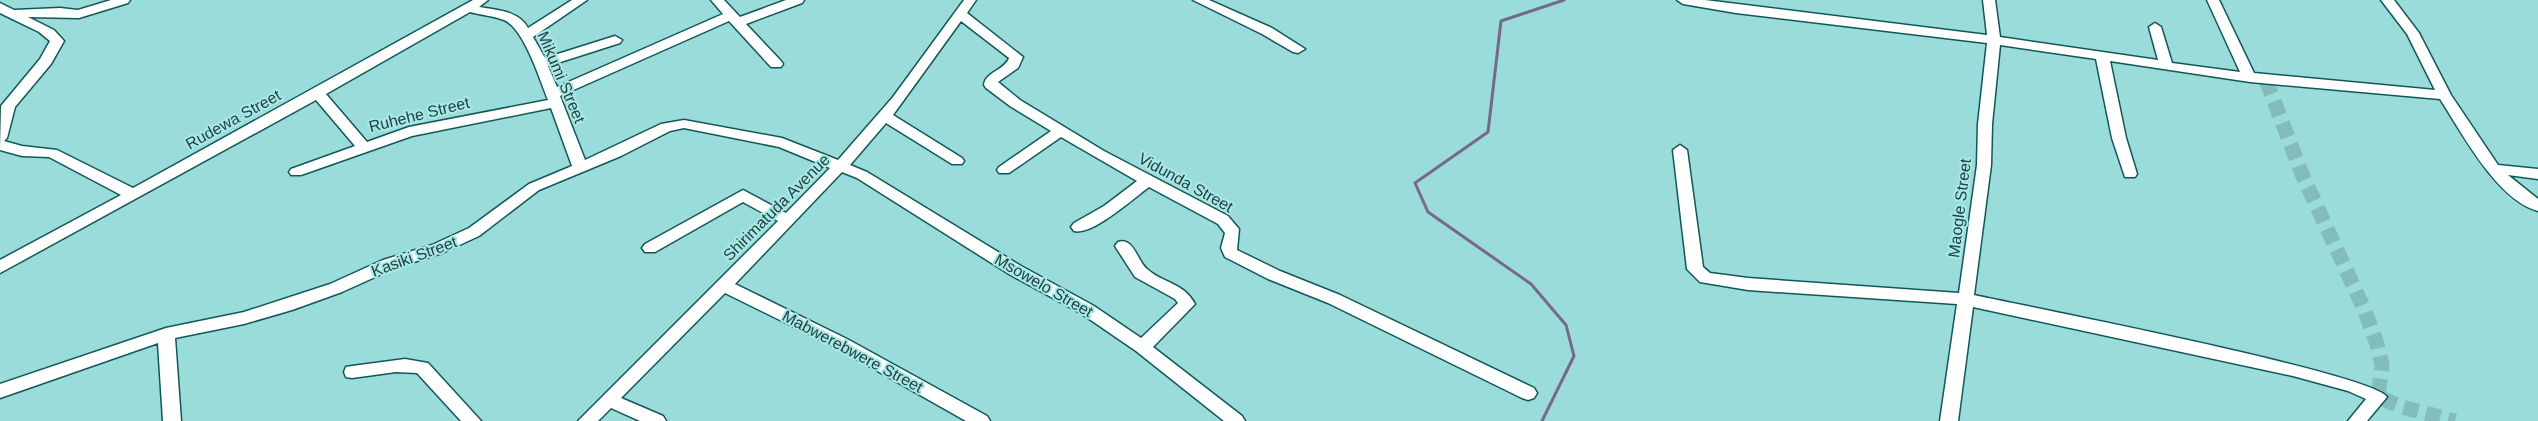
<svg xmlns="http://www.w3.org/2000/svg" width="2538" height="421" font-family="Helvetica,sans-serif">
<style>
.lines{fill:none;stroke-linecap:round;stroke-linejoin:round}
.stream{stroke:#78698c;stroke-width:3}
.minor-tunnel{stroke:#83bdbb;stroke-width:15;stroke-dasharray:15 8;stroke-linecap:butt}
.minor-casing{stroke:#105857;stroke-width:3}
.minor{fill:#fff;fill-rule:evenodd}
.labels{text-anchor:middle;stroke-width:4;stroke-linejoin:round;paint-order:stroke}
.street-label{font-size:16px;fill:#254040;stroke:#a7e9e7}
</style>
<rect width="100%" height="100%" fill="#9adcda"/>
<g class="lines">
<path class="stream" d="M1542,421l32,-65 -8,-31 -35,-41 -103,-72 -13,-29 73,-51 13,-111 63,-21"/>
<path class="minor-tunnel" d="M2266,80l36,94 62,135 13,35 5,21 -4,32 24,10 53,14"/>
<g class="minor-casing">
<path id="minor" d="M111,0h19l-2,3 -49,15 -51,-1 26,13 10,11 -13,23 -36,43 -8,31 -3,3 18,5 35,4 76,38 340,-188h15l-9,7c18,3 40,4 49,21l44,-28h15l-54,37 12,21 70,-22 7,4 -2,3 -72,23 9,21 166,-73 -12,-14h13l16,17 46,-17h18l-2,3 -56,21 35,37 2,3 -2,3h-10l-42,-46 -169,75 25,64 76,-36 23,-4 98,18 56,22 55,-63 71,-97h12l-9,13 56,44 -5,11 -20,14 22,18 84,51 124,65 11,13 -2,21 43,21 60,24 194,93 3,5 -3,5 -6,2 -6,-2 -194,-95 -60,-24 -43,-22 -4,-9 4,-15 -7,-9 -69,-37c-15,11 -57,49 -75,44l-3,-4 3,-4 30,-17 33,-25 -76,-44 -52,36h-10l-2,-3 2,-3 52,-36 -41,-25 -24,-18 -2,-3c1,-13 21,-15 25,-27l-48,-37 -68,94 69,43 2,3 -2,3h-10l-66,-41 -36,42 17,7 154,94 73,40 47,32 37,-35 -3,-4 -40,-22 -20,-31 3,-4c16,-5 19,19 29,27 17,15 36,13 48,35l-42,43 89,69 3,5h-21l-88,-70 -54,-37 -73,-40 -152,-96 -15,-6 -107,112 112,55 140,77 3,5h-24l-131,-74 -110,-54 -104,105 42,18 3,5h-26l-29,-13 -13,13h-20l200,-200 -35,-19 -88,50h-10l-3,-4 3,-4 98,-54 43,23 44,-45 -51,-21 -95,-19 -14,3 -49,25 -82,34 -60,46 -37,17 -47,15 -53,24 -50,18 -48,14 -69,14 6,83h-18l-5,-78 -158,55v-14l166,-56 78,-16 86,-28 53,-24 49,-15 37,-17 60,-44 43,-18 -21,-58 -139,28 -111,39h-10l-2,-3 2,-3 64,-23 -39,-46 -316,173v-13l121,-65 -72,-38 -27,-1 -22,-6 1,-44 39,-47 10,-18 -11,-9 -39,-19v-10l14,7 46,-2 18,2zM470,12c11,3 24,4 34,8 20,8 36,60 44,80l-139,27 -42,15 -41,-48z
M1193,0h16l63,28 33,21 -7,4 -5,-1 -31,-18z
M1677,0h28l282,35 -4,-35h12l5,37 158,23 -9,-33 6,-4 6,4 11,36 68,9 -33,-72h12l35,73 181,17 -28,-56 -26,-34h13l25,33 32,62 47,70 40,4v10l-30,-4 30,24v12c-41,-11 -76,-78 -98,-112l-190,-17 -140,-21 16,77 11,36 -2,3h-10l-13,-39 -16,-79 -96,-14 -8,79 -1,41 -17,130c50,11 400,79 413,102l-20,24h-19l18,-22 -18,-8 -55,-15 -320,-69 -15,114h-18l17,-117 -209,-14 -48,-8 -13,-13 -14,-119 7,-5 7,5 16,117 7,6 38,5 211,15 18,-128 1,-41 9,-81 -251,-30 -53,-9z
M405,359l23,4 53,58h-20l-44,-48 -21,-1 -44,6 -6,-1 -2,-5 2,-5 6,-1z"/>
</g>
<use href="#minor" class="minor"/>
</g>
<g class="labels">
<g class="street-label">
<text transform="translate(562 77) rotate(67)" y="6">Mikumi Street</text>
<text transform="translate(419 114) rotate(-14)" y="6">Ruhehe Street</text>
<text transform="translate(233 119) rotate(-29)" y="6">Rudewa Street</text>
<text transform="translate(1186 182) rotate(29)" y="6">Vidunda Street</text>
<text transform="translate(776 207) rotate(-45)" y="6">Shirimatuda Avenue</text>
<text transform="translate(1959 208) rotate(-83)" y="6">Maogle Street</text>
<text transform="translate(414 256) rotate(-20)" y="6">Kasiki Street</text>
<text transform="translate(1044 285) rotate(30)" y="6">Msowelo Street</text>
<text transform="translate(853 351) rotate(28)" y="6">Mabwerebwere Street</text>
</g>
</g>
</svg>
